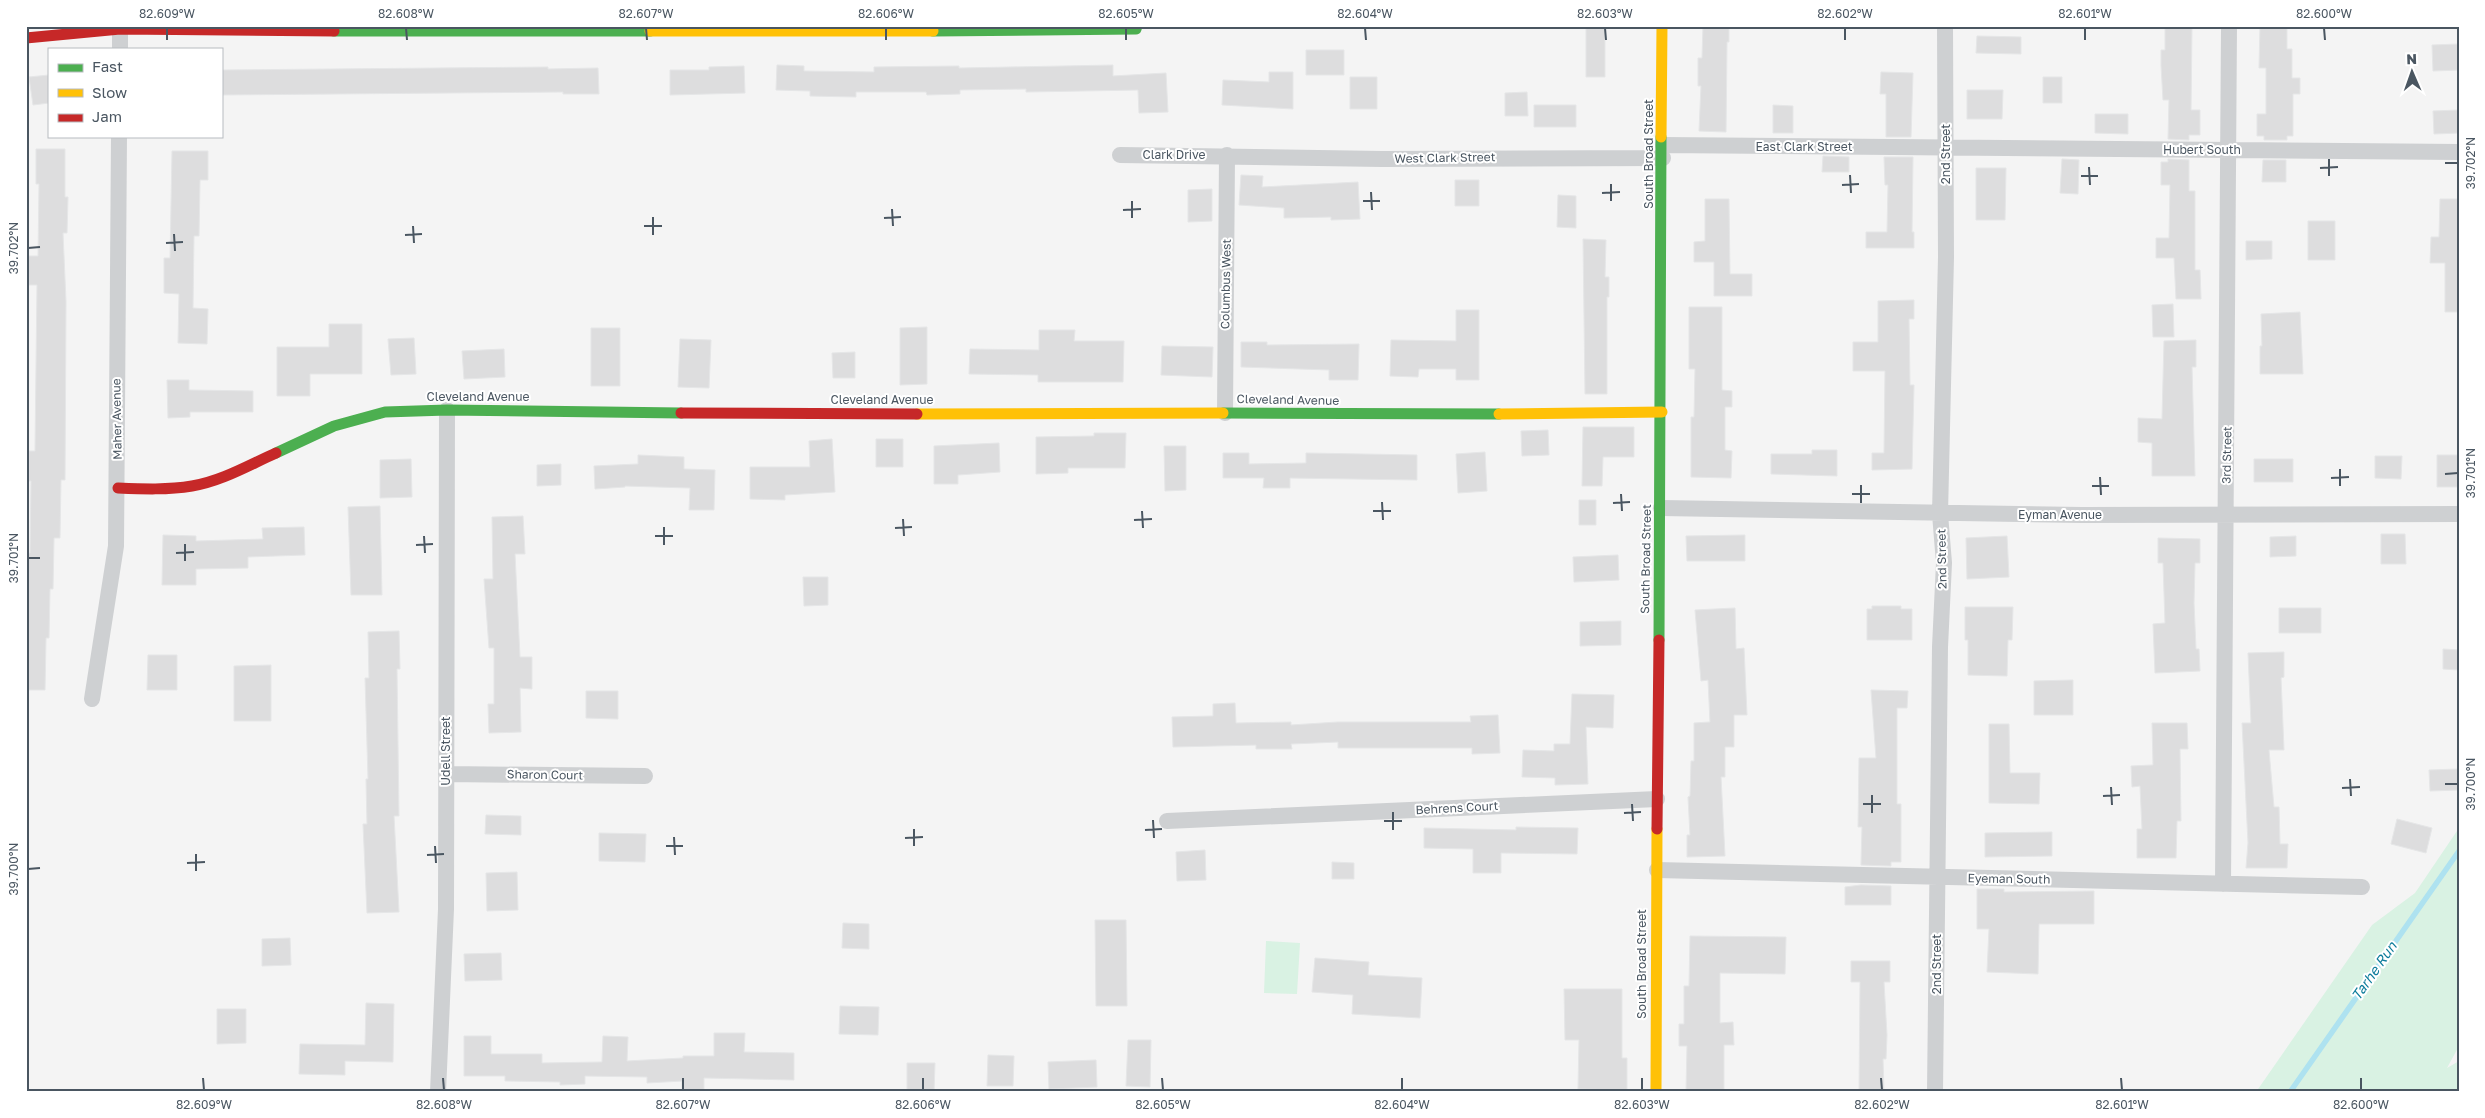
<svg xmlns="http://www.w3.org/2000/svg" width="2485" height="1118" font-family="'Golos Text',sans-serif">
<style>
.green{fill:#d9f2e3}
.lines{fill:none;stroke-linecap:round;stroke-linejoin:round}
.stream{stroke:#aee2f0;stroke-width:5.5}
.building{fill:#ddddde;stroke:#e5e6e7}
.street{stroke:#ced0d2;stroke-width:16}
.fast{stroke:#4caf50;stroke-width:11}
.slow{stroke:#ffc107;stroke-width:11}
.jam{stroke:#c62828;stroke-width:11}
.ticks{fill:none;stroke:#4a5661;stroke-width:2}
.labels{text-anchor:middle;stroke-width:4;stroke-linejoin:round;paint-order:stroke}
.street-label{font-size:12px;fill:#4a5661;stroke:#fff}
.water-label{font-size:14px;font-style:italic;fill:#0c7c9b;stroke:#fff}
.neatline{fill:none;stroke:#4a5661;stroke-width:2}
.ticks-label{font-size:12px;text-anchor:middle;fill:#4a5661}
</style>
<rect width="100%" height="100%" fill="#f4f4f4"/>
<path class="green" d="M2459,828v218l-12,22 12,-7v31h-203l116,-167 43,-32z
M1266,941l34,2 -3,51 -33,-1z"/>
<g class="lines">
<path class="stream" d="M2290,1092l169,-241"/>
</g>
<path class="building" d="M1586,26h19v51h-19z
M1703,26h26v16h-2l-1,90 -27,-1 2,-45h-3v-28h4z
M2165,26h27l-1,84h9v25h-11v5l-21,-1 1,-39h-6l-2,-35v-15h4z
M2260,26h27v23h5v29h8v16h-7v42h-6v4h-23v-4h-7v-22h9v-46h-7z
M1977,36l44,1v17l-45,-1z
M2459,44v26l-26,1 -1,-26z
M1306,50h38v25h-38z
M777,65l27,1v5l70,1v-5l85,-1v2l154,-3v11l53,-3 2,39 -29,1 -1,-23 -112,2v-3l-66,1v4l-33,1 -1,-3h-70v5l-46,-1v-5l-34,-1z
M744,66l1,27 -75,2v-25h39v-3z
M548,67v2l50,-1 1,26h-36v-2l-342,3v-25z
M1269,72h24v37l-71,-4 1,-25 46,2z
M1881,72l32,1 -2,64h-25v-43h-6z
M49,75v28l-16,2 -4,-28z
M1350,77h27v32h-27z
M2043,77h19v26h-19z
M1967,90h36l-1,29h-35z
M1527,92l1,24h-23v-23z
M1534,105h42v22h-42z
M1773,105l20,1v27h-20z
M2459,110v23l-25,1 -1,-23z
M2095,114h33v20l-33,-1z
M36,149h29v48h3l-1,36h-4l3,68 -1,179h-4l-1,58h-6l-1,51h-3l-1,49h-3l-1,52h-19v-137h4l1,-72h-2v-30h6l2,-166h-8l-1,-29h10l1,-72h-3z
M172,151h36v29h-8l-1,56h-5l-1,72 15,1 -1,35 -29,-1 1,-49 -15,-1v-35h6z
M1823,156l26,1v15h-27z
M1884,157h29l-1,75h2v16h-48v-16h21l1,-47h-3z
M2062,159l17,1 -1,34 -18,-1z
M2168,159l21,1v31h6v79h5l1,29h-25l-2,-41h-18v-20h13l1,-53h-9v-23h7z
M2263,160h23v22h-24z
M1976,168h30l-1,52h-29z
M1241,175l22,1 -1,11 96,-5 2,37 -29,1v-3l-47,1v-10l-45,-3z
M1455,180h24v26h-24z
M1212,189v32l-24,1v-32z
M1558,195l18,1v32l-19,-1z
M1705,199h24l1,75h22v22h-38v-34h-20v-20l11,-1z
M2440,199h19v113h-14v-49h-15l1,-26h8z
M2308,221h27v39h-27z
M1583,239l23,1 -1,37h4v20h-2v97h-22z
M2246,241h26v18l-26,1z
M1914,300v19h-5l1,66h4l-2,84 -40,1v-17h12l1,-82h-32v-29h25v-41z
M2173,304l1,33h-21l-1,-32z
M1689,307h33v83l10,1v16h-7v43l7,1 -1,27 -40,-1v-60h3l1,-48h-6z
M1456,310h23v70h-23v-11h-37l-1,8 -28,-1 1,-36 65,1z
M2300,312l3,62h-43v-28h2l-1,-32z
M329,324h33v50h-52v22h-33v-49h52z
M927,327v57l-27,1v-57z
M591,328h29v58h-29z
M1039,330h36l-1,11h50l-1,41h-85v-7l-69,-1 1,-25 69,1z
M414,338l2,36 -25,1 -3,-36z
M680,339l31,1 -2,48 -31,-1z
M2196,340v27h-4l3,109h-43v-33l-14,-1v-24l24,1 2,-78z
M1241,342h26v3l92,-1 -1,36h-29v-10l-88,-3z
M1162,346l51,1 -1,30 -51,-2z
M504,349l1,28 -41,2 -2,-28z
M855,352v26h-22l-1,-25z
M167,380h22v10l64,1v21h-63v5l-22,1z
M1583,427h51v30h-31l-1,29h-20z
M1548,430l1,25 -27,1 -1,-25z
M1094,433h32l-1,35h-57v5l-32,1v-37l58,-1z
M832,439l3,53 -50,3v5l-35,-1v-32h60l-1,-26z
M876,439h27v28h-27z
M999,443l1,29 -42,3v9h-24v-38z
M1164,446h22v44l-21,1z
M1812,450h25v26l-66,-2v-20h41z
M1485,452l2,39 -29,2 -2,-39z
M1223,453h26v11l57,-1v-10l111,2v25l-127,-2v10h-27l1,-10h-41z
M638,455l46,2v12l31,1 -1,40h-25l1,-22 -65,-2v1l-30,2 -1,-23 44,-2z
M2437,455h22v32h-22z
M2375,456h27l-1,23 -26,-1z
M411,459l1,38 -32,1v-38z
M2254,459h39v23h-39z
M561,464v21l-24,1v-21z
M1579,500h17v25h-17z
M380,506l2,89h-31l-3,-88z
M523,516l2,38h-10l5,103h12v32l-12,-1 1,44 -32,1 -1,-29h6v-56h-5l-5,-69h9l-1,-62z
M304,527l1,28 -57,2v11l-52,1v16h-34l1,-50 33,1v5l67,-2 -1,-11z
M2381,534h24l1,30h-25z
M1745,535v26h-58l-1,-25z
M2007,536l2,41 -42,2 -1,-41z
M2296,536v20l-26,1v-20z
M2158,538l42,1v24h-5l-1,40 2,46h3l1,22 -45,2 -2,-49 12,-1 -2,-60h-5z
M1618,555l1,25 -45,2 -1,-25z
M803,577h25v28l-24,1z
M1872,606h29v3h11v31h-45v-31h5z
M1965,607h48l-1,33h-4l-1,36 -39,-1v-35h-3z
M1735,608l1,41 8,-1 3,67h-13v32h-9v30h-4l4,79 -38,1v-22h3l-2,-38 2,-1 1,-35h3v-38l16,-1 -2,-42 -7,1 -6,-71z
M2279,608h42v25h-42z
M1621,621v24l-41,1v-24z
M399,631l1,38h-3l2,147h-5l5,96 -32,1 -4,-89h4l-1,-45h2l-3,-101h4l-1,-46z
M2443,649l16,1v20l-16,-1z
M2284,652v25l-3,1 3,72h-15l5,57h5l1,37h8l-1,24h-41l2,-25 -6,-120h9l-3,-70z
M148,655h29v35h-30z
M271,665v56h-37v-55z
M2073,680v35h-39v-34z
M1871,690l37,1 -1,17h-10v96h4v58h-10v4l-30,-1 1,-38h-4l1,-69h17z
M586,691h32v28l-32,-1z
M1572,694l42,1 -1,33 -27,-1 2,57 -33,1v-7l-33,-1 1,-27 31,1v-7h16z
M1235,703l1,20 55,-1v3l47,-3h133l-1,-6 28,-1 2,38 -28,1v-6h-134v-6l-47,2 1,5h-36v-4l-83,2 -1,-30 41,-1v-12z
M2152,723h35l1,26h-8l1,72h-4l-1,37h-39v-29h5l-2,-43 -8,1 -1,-21 22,-1z
M1989,724h20l1,49h30l-1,31 -50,-1z
M2459,769v21l-29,1 -1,-21z
M486,815l35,1v19l-36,-1z
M2397,819l35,9 -6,25 -35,-9z
M1516,827l62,1 -1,26 -76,-1v20h-28v-24l-49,-1v-20l92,2z
M2052,832v24l-67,1v-24z
M599,833l47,1 -1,28 -46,-1z
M1205,850l1,30 -29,1 -1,-29z
M1332,862l22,1v16h-22z
M517,872l1,38 -31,1 -1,-38z
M1861,885l30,1v19h-46v-18z
M1977,889h27v3l90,-1v33h-55l-1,50 -51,-2 2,-43h-12z
M1095,920h31l1,86h-31z
M843,923l26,1v25l-27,-1z
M1690,936l96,1 -1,37 -65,-1v50l13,-1 1,23h-10v47h-38l1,-46h-8v-22h5v-38h5z
M290,938l1,27 -29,1v-27z
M501,953l1,27 -37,1 -1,-27z
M1315,958l54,4 -1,13 54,3 -2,40 -68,-4 1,-19 -41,-3z
M1851,961h39v21h-6l3,53 -1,24h-3l1,33h-25l1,-110h-9z
M1564,989h58v69h5v32l-49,-1 1,-49h-14z
M366,1003l28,1 -1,58 -48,-1v14l-46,-1 1,-30 65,1z
M840,1006l39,1 -1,28 -39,-1z
M217,1009h29v34l-29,1z
M714,1033h31l-1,19 50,1v27l-90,-2v14h-22v-11l-35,2v-6l-62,-1v8l-25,1v-3l-55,-1v-5h-41v-40h27v18h51v9l60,-1 1,-26 25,1 -1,24 56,-3v-2h31z
M1128,1040h23l-1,47 -24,-1z
M988,1055l26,1 -1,30h-26z
M1096,1060l1,27 -48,2 -1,-27z
M907,1063h28l-1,29h-27z"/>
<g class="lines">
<path class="street" d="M120,49v-20
M1663,145l796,7
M1120,155l262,4 281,-1
M1225,413l2,-258
M1661,508l421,7 377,-1
M92,699l24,-153 3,-410
M446,774l199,2
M1167,821l490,-22
M1657,870l705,17
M2223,884l6,-858
M438,1092l8,-183 1,-499
M1935,1092l5,-445 4,-84 -4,-49 6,-257 -1,-231"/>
<path class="fast" d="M334,31h316
M933,31l203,-2 1,-3
M1223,413l276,1
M276,453l58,-27 51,-14 62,-2 234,3
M1659,640l2,-503"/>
<path class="slow" d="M650,31h283
M1661,137l1,-111
M917,414l306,-1
M1499,414l163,-2
M1656,1092l1,-263"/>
<path class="jam" d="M26,38l94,-9 214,2
M681,413l236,1
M118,488c25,1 50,2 74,-2 30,-5 57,-21 84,-33
M1657,829l2,-189"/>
</g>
<path class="ticks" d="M167,28v12M406,28l1,12M646,28l1,12M886,28v12M1126,28v12M1365,28l1,12M1605,28l1,12M1845,28v12M2085,28v12M2324,28l1,12M2329,159v17M2445,163h13M2089,167l1,18M2320,168l18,-1M1850,175l1,18M2081,176h17M1611,184v17M1842,185l17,-1M1371,192l1,18M1602,193l18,-1M1132,201v17M1363,201h17M892,209l1,17M1123,210l18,-1M653,217v18M884,218l17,-1M413,226l1,17M644,226h18M174,234l1,17M405,235l17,-1M166,243l17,-1M28,248l12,-1M2340,469v17M2445,474l13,-1M2100,477l1,18M2331,478l18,-1M1861,485v18M2092,486h17M1621,494l1,17M1852,494h18M1382,502l1,18M1613,503l17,-1M1142,511l1,17M1373,511h18M903,519l1,17M1134,520l18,-1M664,527v18M895,528l17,-1M424,536l1,17M655,536h18M185,544v17M416,545l17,-1M176,553l18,-1M28,558h12M2350,779l1,17M2445,784h13M2111,787l1,18M2342,788l18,-1M1872,795v18M2103,796l17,-1M1632,804l1,17M1863,804h18M1393,812v18M1624,813l17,-1M1153,820l1,18M1384,821h18M914,829v17M1145,830l17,-1M674,837l1,18M905,838l18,-1M435,846l1,17M666,846h17M196,854v17M427,855l17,-1M187,863l18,-1M28,869l12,-1M203,1078l1,12M443,1078l1,12M683,1078v12M923,1078v12M1162,1078l1,12M1402,1078v12M1642,1078v12M1881,1078l1,12M2121,1078l1,12M2361,1078v12"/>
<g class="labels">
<g class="street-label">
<text x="1804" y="151">East Clark Street</text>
<text x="2202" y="154">Hubert South</text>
<text transform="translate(1649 154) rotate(-90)" y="4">South Broad Street</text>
<text transform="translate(1946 154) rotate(-90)" y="4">2nd Street</text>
<text x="1174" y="159">Clark Drive</text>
<text transform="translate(1445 158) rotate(-1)" y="4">West Clark Street</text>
<text transform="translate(1226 284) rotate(-89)" y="4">Columbus West</text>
<text x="478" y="401">Cleveland Avenue</text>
<text x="882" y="404">Cleveland Avenue</text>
<text transform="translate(1288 400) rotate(1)" y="4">Cleveland Avenue</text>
<text transform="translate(117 419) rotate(-91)" y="4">Maher Avenue</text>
<text transform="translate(2227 455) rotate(-89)" y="4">3rd Street</text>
<text x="2060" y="519">Eyman Avenue</text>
<text transform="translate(1646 559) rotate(-89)" y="4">South Broad Street</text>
<text transform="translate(1942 559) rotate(-91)" y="4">2nd Street</text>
<text transform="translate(446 751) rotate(-90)" y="4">Udell Street</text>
<text transform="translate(545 775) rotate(1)" y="4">Sharon Court</text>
<text transform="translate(1457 808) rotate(-3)" y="4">Behrens Court</text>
<text transform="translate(2009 879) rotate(1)" y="4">Eyeman South</text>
<text transform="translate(1642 964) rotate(-90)" y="4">South Broad Street</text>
<text transform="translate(1937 964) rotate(-90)" y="4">2nd Street</text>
</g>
<g class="water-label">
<text transform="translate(2374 971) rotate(-55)" y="5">Tarhe Run</text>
</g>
</g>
<rect width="2485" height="1118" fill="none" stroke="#ffffff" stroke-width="55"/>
<rect x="48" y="48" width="175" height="90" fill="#ffffff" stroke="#b7bbc0"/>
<rect x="58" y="64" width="25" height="8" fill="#4caf50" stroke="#b7bbc0"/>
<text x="92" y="72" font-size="15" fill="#4a5661">Fast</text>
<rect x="58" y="89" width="25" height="8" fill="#ffc107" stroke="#b7bbc0"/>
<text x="92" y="98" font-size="15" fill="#4a5661">Slow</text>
<rect x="58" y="114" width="25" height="8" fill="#c62828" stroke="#b7bbc0"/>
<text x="92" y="122" font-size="15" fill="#4a5661">Jam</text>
<g transform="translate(2412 72) rotate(358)" stroke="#ffffff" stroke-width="4" paint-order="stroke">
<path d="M0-4L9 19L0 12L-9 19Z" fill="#4a5661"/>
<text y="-8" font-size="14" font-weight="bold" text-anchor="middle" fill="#4a5661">N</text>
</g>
<rect x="28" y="28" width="2430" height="1062" class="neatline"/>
<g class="ticks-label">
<text x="167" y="18">82.609°W</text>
<text x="406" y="18">82.608°W</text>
<text x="646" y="18">82.607°W</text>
<text x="886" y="18">82.606°W</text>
<text x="1126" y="18">82.605°W</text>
<text x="1365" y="18">82.604°W</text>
<text x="1605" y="18">82.603°W</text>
<text x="1845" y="18">82.602°W</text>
<text x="2085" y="18">82.601°W</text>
<text x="2324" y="18">82.600°W</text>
<text transform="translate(2471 163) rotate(-90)" y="4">39.702°N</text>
<text transform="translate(14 248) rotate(-90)" y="4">39.702°N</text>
<text transform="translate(2471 473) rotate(-90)" y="4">39.701°N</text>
<text transform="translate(14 558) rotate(-90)" y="4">39.701°N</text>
<text transform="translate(2471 784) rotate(-90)" y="4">39.700°N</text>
<text transform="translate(14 869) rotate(-90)" y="4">39.700°N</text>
<text x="204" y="1109">82.609°W</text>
<text x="444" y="1109">82.608°W</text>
<text x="683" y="1109">82.607°W</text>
<text x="923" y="1109">82.606°W</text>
<text x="1163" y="1109">82.605°W</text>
<text x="1402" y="1109">82.604°W</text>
<text x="1642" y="1109">82.603°W</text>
<text x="1882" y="1109">82.602°W</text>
<text x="2122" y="1109">82.601°W</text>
<text x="2361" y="1109">82.600°W</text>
</g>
</svg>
